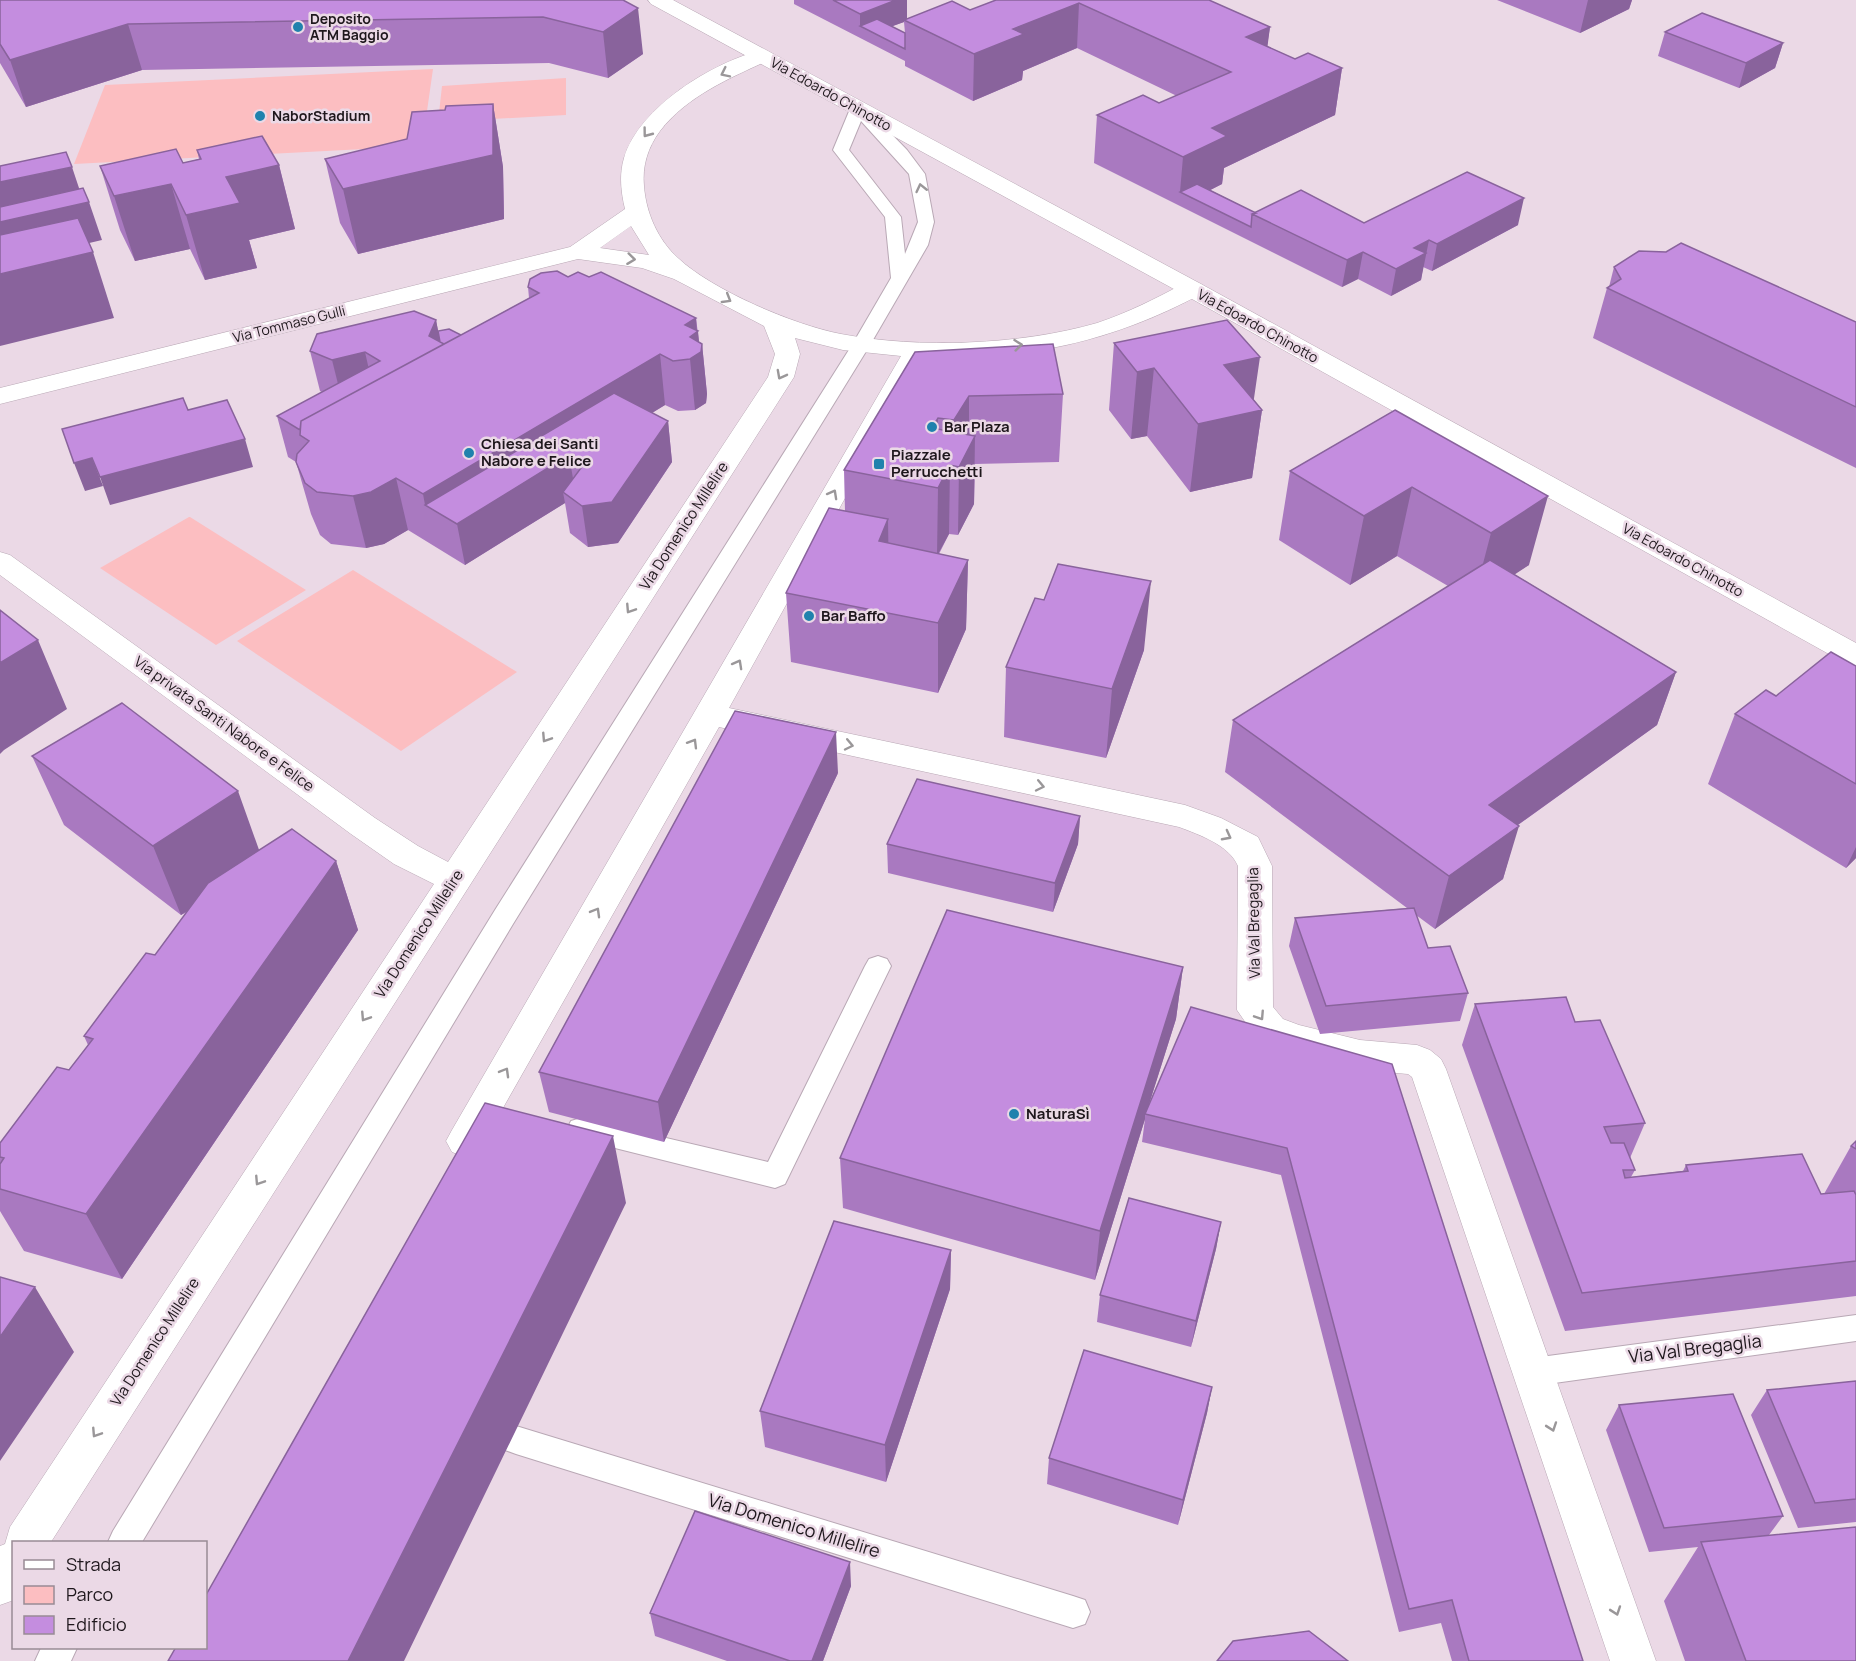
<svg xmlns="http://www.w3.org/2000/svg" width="1856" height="1661" font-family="Manrope,sans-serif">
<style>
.green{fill:#fcbec1}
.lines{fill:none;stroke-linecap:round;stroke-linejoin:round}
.lane-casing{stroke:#b9a8b5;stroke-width:2}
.street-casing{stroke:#b9a8b5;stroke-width:1}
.secondary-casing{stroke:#b9a8b5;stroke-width:1}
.lane{fill:#fff;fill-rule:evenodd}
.street{fill:#fff;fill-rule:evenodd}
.secondary{fill:#fff;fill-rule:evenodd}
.wall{fill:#a979c0;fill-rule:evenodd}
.shaded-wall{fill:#89639c}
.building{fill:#c48ddf;stroke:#89639c;stroke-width:1.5}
.oneway{stroke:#9a9799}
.poi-dot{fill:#2082ad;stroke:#ebd9e6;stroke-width:2}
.labels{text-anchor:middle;stroke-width:5;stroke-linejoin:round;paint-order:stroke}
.far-poi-label{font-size:14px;font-weight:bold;fill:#1e171c;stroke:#ebd9e6;text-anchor:start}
.far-street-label{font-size:14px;fill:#1e171c;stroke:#ebd9e6}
.poi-label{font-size:15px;font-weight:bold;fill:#1e171c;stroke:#ebd9e6;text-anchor:start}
.street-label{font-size:15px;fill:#1e171c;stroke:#ebd9e6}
.near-street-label{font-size:18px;fill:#1e171c;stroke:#ebd9e6}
</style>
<rect width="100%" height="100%" fill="#ebd9e6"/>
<path class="green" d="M433,69l-11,77 -348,18 31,-79z
M566,78v37l-128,7 4,-36z
M189,517h1l116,73 -90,55 -116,-77z
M353,570l164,102 -116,79 -164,-110z"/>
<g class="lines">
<g class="lane-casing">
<path id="lane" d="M858,104l6,2 43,44 18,24 9,48 -6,23 -58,100 -357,579 -371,618h-34l5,-11 382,-621 357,-565 39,-67 -6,-61 -52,-67 17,-41zM861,121l48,53 9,48 -13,32 -4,-37 -52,-67z
M878,956l9,3 4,7 -106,218 -10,4 -204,-51 -4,-8 4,-8 10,-3 187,44 97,-196 4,-7z
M1856,1315v26l-323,45 -11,-4 -4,-10 4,-10 11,-4z
M516,1426l557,170 12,4 5,12 -5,12 -12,4 -557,-174 -11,-4 -5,-10 5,-10z
M41,1648h36l-6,13h-36z"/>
</g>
<g class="street-casing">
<path id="street" d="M762,50l7,2 3,4 -3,4c-39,18 -82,36 -109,71 -12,16 -18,35 -16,55 2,27 14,54 34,72 34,32 116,67 163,76 78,15 180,11 256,-11 30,-10 58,-24 86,-39l9,-2 9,2 3,5 -3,5c-87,47 -176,67 -275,63l-24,38 -173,313 456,97 36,13 37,19 14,29 1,141 10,12 16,6 61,15 57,5 13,5 11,9 5,10 210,592h-46l-198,-584 -4,-3 -48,-4 -103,-31 -20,-29 1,-144c-9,-21 -38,-31 -59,-39l-460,-100 -241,425 -13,5 -13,-5 -6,-11 6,-11 449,-774 -58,-6 -48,-12 5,16 -6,23 -743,1165h-37v58l-14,5v-59l5,-2 5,-17 424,-643 -40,-20 -43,-30 -351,-259v-23l10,3 365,263 43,28 30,16 320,-485 7,-23 -11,-28 -90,-47 -32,-11 -64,-9 -578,145v-16l570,-141 55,-38c-4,-17 -6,-34 -1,-51 15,-51 89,-96 138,-108zM631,226l18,29 -49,-7z"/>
</g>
<g class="secondary-casing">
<path id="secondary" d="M648,0h25l528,284 655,359v23l-11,-3 -662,-369 -532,-290z"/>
</g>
<use href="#lane" class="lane"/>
<use href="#street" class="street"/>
<use href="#secondary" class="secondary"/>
</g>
<path class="wall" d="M0,0h623l20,54 -35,24 -59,-15 -407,7 -116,37 -26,-44z
M794,0h113v19l63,-9 26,-10h213l61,27 -3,19 28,13 47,9 -7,47 -111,53 -2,16 -12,6 46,23 108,10 154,2 -86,46 -9,-4 -2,13 -30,16 -33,-17 -16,8 -248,-124 3,-48 62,-12 18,-7 -100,-48 -54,23 -1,9 -49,21 -68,-35v-5l-111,-57zM904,22l1,11 -13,-7z
M1497,0h135l-3,9 -49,24z
M1665,32l118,11 -8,25 -36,20 -81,-32z
M493,104l10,63 1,52 -146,35 -18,-31 -15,-64 82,-20 38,-29z
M197,150l82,15 16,64 -46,11 8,28 -52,12 -15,-31 -55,12 -15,-31 -20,-64 83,-3 16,-4z
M1614,267l242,55v146l-263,-130 14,-50 2,-1z
M568,277h21l107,41 3,24 3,2 5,50 -1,9 -11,7 -17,1 -13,-6 -13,8 16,8 4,41 -54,81 -30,4 -18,-14 -5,-30 -100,62 -57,-35 -24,14 -18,4 -35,-4 -11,-9 -9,-21 -15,-52 -8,-5 -11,-41 45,-24 -2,-1 -10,-40 126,-31 2,11 23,4 68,-37 -1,-11z
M1114,343l140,57 8,10 -10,68 -62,14 -43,-56 -16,3 -22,-29z
M915,352l148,42 -4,68 -84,2 -1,40 -16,31 -9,-1 -10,20 29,6 -2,69 -28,64 -147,-31 -5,-69 59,-82 -1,-41z
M1395,410l134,155 -15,9 162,98 -19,53 -139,100 -15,54 -68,50 -19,-14 12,33 40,45 -8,28 -140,13 -31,-88 6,-28 112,-10 -182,-136 8,-52 215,-134 -51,-30 -47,29 -71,-45 11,-69z
M1044,600l100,50 -38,108 -102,-21 2,-70z
M1856,666v192l-10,10 -138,-84 27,-70z
M32,756l227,94 77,11 22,69 -236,349 -98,-28 -24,-40v-68l69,-73 19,-25 -4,-9 71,-81 32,-43 -6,3 -117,-90z
M838,773l-174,369 -115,-30 -10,-40z
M1080,816l-2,28 -25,68 -165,-39 -1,-29z
M1183,967l-7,52 -28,88 244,-43 191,597h-131l-11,-38 -42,9 -118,-457 -139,-33 3,-23 -50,161 -252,-72 -3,-50z
M1475,1004l100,18 70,101 -15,35 5,12 -4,7 52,-6 3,-6 135,29h3l27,-48 5,-5v155l-291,35 -103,-286z
M1221,1222l-5,27 -25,98 -94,-25 3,-27z
M951,1250l-1,39 -64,193 -121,-35 -5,-36z
M1856,1381v141l-58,6 -47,-113 16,-25z
M1212,1387l-5,26 -29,112 -131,-41 2,-26z
M1619,1405l164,111 -14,19 87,126h-171l-21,-60 34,-54 -49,5 -43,-122z
M851,1586l-28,75h-96l-72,-25 -5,-23z"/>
<path class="shaded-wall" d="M896,0h11v21l-3,-1v2l-30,11 -14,-7v-12z
M1588,0h44l-3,9 -49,24z
M1079,3l-2,45 -54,23 -1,9 -49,21 1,-47 39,-25z
M638,8l5,46 -35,24 -5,-46z
M128,24l14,46 -116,37 -16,-47z
M1270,27l-6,46 -18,-36z
M1783,43l-8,25 -36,20 7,-25z
M1342,68l-7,47 -111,53 -2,16 -29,15 -13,-7 3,-35 29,-29z
M493,104l10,63 1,52 -146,35 -15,-65z
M279,165l16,64 -46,11 8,28 -52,12 -19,-65 40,-38z
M72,167l12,36 5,-1 13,38 -102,24v-82z
M171,184l19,65 -55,12 -21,-65z
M1524,198l-6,27 -86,46 5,-27z
M1429,240l-8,40 -30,16 5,-27 18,-21z
M93,252l21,66 -114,28v-72z
M1363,252l-5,27 -16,8 5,-27z
M696,318l1,14 1,-1 2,22 2,-9 5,50 -1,9 -11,7 -5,-51 -5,-34z
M436,320l7,36 -14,-20z
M365,352l9,40 -32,8 -10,-40z
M660,354l5,51 -89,54 -7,-4 7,41 -13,-4 2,11 -100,62 -8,-41 -32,-19 -2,-11z
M1260,357l-8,55 10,-2 -10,68 -62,14 8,-68 26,-59z
M1154,368l-7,68 -16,3 6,-67z
M969,396v52l6,-12 -1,68 -16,31 1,-68 -5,-1v-46z
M938,418v68l-6,-58z
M668,421l4,41 -54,81 -30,4 -6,-41z
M245,439l8,28 -143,38 -10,-28z
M92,458l11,28 -18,5 -11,-28z
M950,465l-1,69 -12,22 1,-68z
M396,478l12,52 -24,14 -18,4 -13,-52z
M1412,487l-15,69 -47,29 14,-69z
M1548,496l-19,69 -56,37 18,-69z
M888,519l1,69 -10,-47z
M968,560l-2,69 -28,64v-70z
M1151,581l-7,69 -38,108 6,-69z
M38,640l29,69 -63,41 -4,4v-91z
M1676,672l-19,53 -184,132 16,-52z
M836,732l2,41 -174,369 -6,-40z
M238,791l25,70 -82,54 -28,-69z
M1080,816l-2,28 -25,68 2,-29z
M1519,826l-16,53 -68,50 14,-53z
M1856,847v11l-10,10z
M336,861l22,69 -236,349 -36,-65z
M1183,967l-7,52 -30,95h-1v5l-50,161 5,-49z
M613,1136l13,67 -222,458h-56z
M1221,1222l-5,27 -25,98 5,-26z
M951,1250l-1,39 -64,193 -1,-37z
M35,1287l39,65 -74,109v-124z
M1212,1387l-5,26 -29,112 5,-25z
M850,1562l1,24 -28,75h-11z"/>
<path class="building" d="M0,0h623l15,8 -35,24 -60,-15 -415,7 -118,36 -10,-16z
M833,0h63l-36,14z
M996,0h213l61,27 -24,10 49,22 13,-6 34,15 -130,60 15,8 -44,21 -86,-42 46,-20 16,8 72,-31 -152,-69 -66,26 11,5 -50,20 -70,-34 48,-19 18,9z
M1702,13l81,30 -37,20 -81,-31z
M877,19l28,14v16l-45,-23z
M493,104v51l-150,34 -18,-30 82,-20 5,-27 33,-2 1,-4z
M262,136l17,29 -53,12 14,26 -54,12 -15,-31 -57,12 -14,-30 76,-17 7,14 18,-4 -4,-9z
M66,152l6,15 -72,15v-16z
M1467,172l57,26 -87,46 -8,-4 -15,8 12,5 -30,16 -33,-17 -16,8 -95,-46 49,-24 63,33z
M1197,184l59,29 -4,1 -1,13 -71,-35z
M83,188l6,14 -89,20v-15z
M78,218l15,34 -93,22v-39z
M1681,243l175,79v85l-249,-119 14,-9 -7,-12 25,-16 27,1z
M557,271l11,6 10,-5 11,5 12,-5 95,46 -11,7 13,6 -8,6 12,7 -1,8 -11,7 -17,2 -13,-7 -237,140 -27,-16 -25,14 -18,4 -36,-4 -12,-9 -9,-21 1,-8 12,-13 -9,-6 1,-14 238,-128 -11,-6 2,-8 11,-6z
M414,311l22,9 -7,16 15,8 -143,77 -1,9 -23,-14 103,-55 -15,-9 -33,8 -22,-9 7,-17z
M1227,320l33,37 -36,8 38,45 -64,14 -44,-56 -17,4 -23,-29z
M449,329l12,6 -17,9 -4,-2 -2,-11z
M1053,344l10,50 -94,2 -15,24 -16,-2 -6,10 43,8 -16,31 -9,-2 -12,23 -94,-18 71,-118z
M614,393l54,28 -56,81 -30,4 -19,-14 21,-28 -15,-9 -112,69 -32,-19z
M183,398l5,12 39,-10 18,39 -145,38 -8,-19 -18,5 -12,-34z
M1395,410l153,86 -57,37 -79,-46 -48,29 -74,-45z
M829,508l59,11 -9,22 89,19 -30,63 -152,-30z
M1490,560l186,112 -187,133 30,21 -70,50 -216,-156z
M1058,564l93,17 -39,108 -106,-22 29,-69 9,2z
M0,610l38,30 -38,23z
M1831,652l25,14v118l-121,-70 31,-24 10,6z
M122,703l116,88 -85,55 -121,-90z
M735,711l101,21 -178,370 -119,-30z
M917,779l163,37 -25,67 -168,-39z
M292,829l44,32 -250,353 -86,-25v-25l4,-6 -4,-1v-14l57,-76 12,3 24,-31 -9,-3 62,-83 9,2 53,-72z
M1414,908l14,40 22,-2 18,47 -142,13 -31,-88z
M947,910l236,57 -83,264 -260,-73z
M1566,997l9,25 25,-2 45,103 -41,4 7,16h13l11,27h-12l2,8 63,-7 -2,-6 116,-11 19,40 33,-3 2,4v66l-274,32 -107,-289z
M1191,1007l201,57 191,597h-114l-17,-61 -43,9 -122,-461 -142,-34z
M485,1103l128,33 -265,525h-180l8,-14h30v-52z
M1856,1141v8l-5,-3z
M1129,1198l92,24 -25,99 -96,-26z
M834,1221l117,29 -66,195 -125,-34z
M0,1277l35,10 -35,50z
M1084,1350l128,37 -29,113 -134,-42z
M1856,1381v118l-41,4 -48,-113z
M1733,1394l50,122 -119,12 -45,-123z
M695,1511l155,51 -38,99h-22l-140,-48z
M1856,1527v134h-110l-45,-119z
M1309,1631l39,30h-131l16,-20z"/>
<defs><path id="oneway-chevron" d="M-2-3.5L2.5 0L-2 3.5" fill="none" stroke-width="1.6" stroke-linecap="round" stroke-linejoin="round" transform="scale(1.5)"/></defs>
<g class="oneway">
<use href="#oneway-chevron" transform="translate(725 73) rotate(154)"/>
<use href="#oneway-chevron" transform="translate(647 133) rotate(127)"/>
<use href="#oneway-chevron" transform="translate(921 188) rotate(-103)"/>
<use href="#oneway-chevron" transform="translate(631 259) rotate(7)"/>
<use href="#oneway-chevron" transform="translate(727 299) rotate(31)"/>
<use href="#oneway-chevron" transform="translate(1018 345) rotate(-6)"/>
<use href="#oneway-chevron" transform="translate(781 375) rotate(118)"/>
<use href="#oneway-chevron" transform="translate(833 494) rotate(-61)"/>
<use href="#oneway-chevron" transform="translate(630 609) rotate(123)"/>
<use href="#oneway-chevron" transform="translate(738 664) rotate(-61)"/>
<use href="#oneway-chevron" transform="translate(546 738) rotate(123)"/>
<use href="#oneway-chevron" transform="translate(693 743) rotate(-59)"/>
<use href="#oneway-chevron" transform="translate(849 745) rotate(12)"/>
<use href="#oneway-chevron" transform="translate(1040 786) rotate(12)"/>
<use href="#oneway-chevron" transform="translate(1227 836) rotate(28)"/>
<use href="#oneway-chevron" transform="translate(596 912) rotate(-60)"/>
<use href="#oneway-chevron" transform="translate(1260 1016) rotate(57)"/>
<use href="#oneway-chevron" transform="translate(365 1017) rotate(123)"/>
<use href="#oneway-chevron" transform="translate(505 1072) rotate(-60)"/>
<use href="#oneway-chevron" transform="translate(259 1181) rotate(123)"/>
<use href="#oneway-chevron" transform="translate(1552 1427) rotate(71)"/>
<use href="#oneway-chevron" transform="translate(96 1433) rotate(123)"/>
<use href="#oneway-chevron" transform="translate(1616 1611) rotate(71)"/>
</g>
<g class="poi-dot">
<circle cx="298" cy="27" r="6"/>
<circle cx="260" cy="116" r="6"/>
<circle cx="932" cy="427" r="6"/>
<circle cx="469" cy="453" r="6"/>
<rect x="873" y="458" width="12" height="12" rx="3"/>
<circle cx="809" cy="616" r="6"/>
<circle cx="1014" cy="1114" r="6"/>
</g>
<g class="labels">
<g class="far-poi-label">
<text x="310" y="24">Deposito<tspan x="310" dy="16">ATM Baggio</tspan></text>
<text x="272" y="121">NaborStadium</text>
</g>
<g class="far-street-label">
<text transform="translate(831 94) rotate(29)" y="5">Via Edoardo Chinotto</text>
<text transform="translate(289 324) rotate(-14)" y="5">Via Tommaso Gulli</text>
<text transform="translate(1258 326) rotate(29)" y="5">Via Edoardo Chinotto</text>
<text transform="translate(1683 560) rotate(29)" y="5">Via Edoardo Chinotto</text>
</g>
<g class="poi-label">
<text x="944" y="432">Bar Plaza</text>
<text x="481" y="449">Chiesa dei Santi<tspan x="481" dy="17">Nabore e Felice</tspan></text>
<text x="891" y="460">Piazzale<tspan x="891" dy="17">Perrucchetti</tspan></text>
<text x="821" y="621">Bar Baffo</text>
<text x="1026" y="1119">NaturaSì</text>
</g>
<g class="street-label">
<text transform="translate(684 526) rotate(-57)" y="5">Via Domenico Millelire</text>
<text transform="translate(224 724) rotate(36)" y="5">Via privata Santi Nabore e Felice</text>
<text transform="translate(1254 923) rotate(-91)" y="5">Via Val Bregaglia</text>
<text transform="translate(419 934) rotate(-57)" y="5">Via Domenico Millelire</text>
<text transform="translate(155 1342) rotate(-57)" y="5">Via Domenico Millelire</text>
</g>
<g class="near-street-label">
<text transform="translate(1695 1349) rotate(-7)" y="6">Via Val Bregaglia</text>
<text transform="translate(794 1526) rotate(17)" y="6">Via Domenico Millelire</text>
</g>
</g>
<rect x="12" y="1541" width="195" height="108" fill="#ebd9e6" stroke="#998b95" stroke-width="1.5"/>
<rect x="24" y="1560" width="30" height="9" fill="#ffffff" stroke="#998b95" stroke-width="1.5"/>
<text x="66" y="1571" font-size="18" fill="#1e171c">Strada</text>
<rect x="24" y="1586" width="30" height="18" fill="#fcbec1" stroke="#998b95" stroke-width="1.5"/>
<text x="66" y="1601" font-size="18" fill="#1e171c">Parco</text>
<rect x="24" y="1616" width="30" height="18" fill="#c48ddf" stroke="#998b95" stroke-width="1.5"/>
<text x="66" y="1631" font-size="18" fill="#1e171c">Edificio</text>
</svg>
